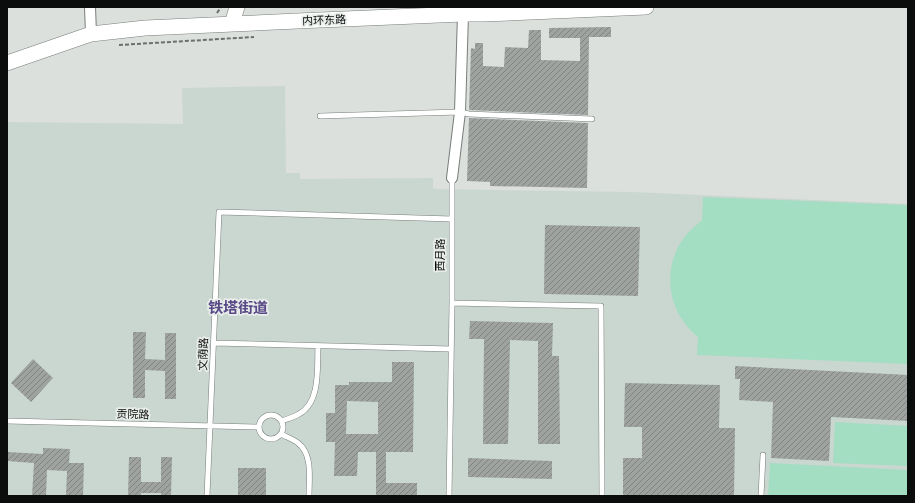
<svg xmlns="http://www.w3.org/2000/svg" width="915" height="503" font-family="'Nunito Sans','Noto Sans SC',sans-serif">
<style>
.built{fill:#cad7d0}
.grass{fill:#a3ddc2}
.building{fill:url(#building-hatch);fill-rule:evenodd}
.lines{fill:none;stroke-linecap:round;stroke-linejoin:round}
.lane-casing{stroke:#787d7a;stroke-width:6}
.street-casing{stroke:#787d7a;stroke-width:12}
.secondary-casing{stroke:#787d7a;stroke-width:16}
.path{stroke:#6b6f6d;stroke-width:2;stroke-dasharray:4 2;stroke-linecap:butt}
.lane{stroke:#fff;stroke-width:5}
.street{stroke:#fff;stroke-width:10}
.secondary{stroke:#fff;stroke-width:15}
.labels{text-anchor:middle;stroke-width:3.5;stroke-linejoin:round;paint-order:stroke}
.street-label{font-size:11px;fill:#0b0d0c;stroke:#e8edea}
.district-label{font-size:15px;font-weight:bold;fill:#594987;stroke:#e8edea}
</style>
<defs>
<pattern id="building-hatch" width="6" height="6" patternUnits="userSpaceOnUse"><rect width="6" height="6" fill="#9ea3a0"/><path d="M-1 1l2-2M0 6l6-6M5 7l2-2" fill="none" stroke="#7f8381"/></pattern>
</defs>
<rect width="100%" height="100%" fill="#dbe0dd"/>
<path class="built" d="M285,86l1,87h14v6l133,-1v11l199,3 276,12v292h-901v-374l176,2 -1,-36z"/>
<path class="grass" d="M703,197l205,8v159l-211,-9 1,-18c-6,-5 -11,-10 -15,-16 -18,-26 -17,-62 3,-86 5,-6 11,-10 16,-15z
M835,422l73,4v40l-75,-3z
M770,463l138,7v26h-140z"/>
<path class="building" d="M611,27v10h-22l-1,78 -119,-5 2,-62 4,1v-6h8v23l21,1 1,-20 23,1 1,-18h12v30l39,1v-23h-31v-10z
M469,118l119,5 -1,65 -97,-2v-4l-23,-1z
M545,225l95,2 -2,69 -94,-2z
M470,321l83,2 -1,33h7l1,88h-22v-103l-28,-1 -2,104h-25l1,-105h-15z
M133,332h13l-1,27 20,1v-27h11v66h-11v-28l-20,-1v28h-12z
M33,359l20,19 -22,24 -20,-19z
M392,362h22l-1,90h-27v31h31v13h-41v-44h-18l-1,24h-23l1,-34h-9v-29h9v-28h14v-3h43zM347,401l31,1v32h-32z
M735,366l173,9v46l-77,-4 -2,44 -58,-3 2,-56 -34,-2 1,-21h-5z
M625,383l95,2 -1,43h16l-1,68h-111v-38h19v-31h-18z
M43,448l27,1 -1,14h15l-1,33h-17l1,-25 -20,-1 -1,26h-14l2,-33 -27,-2v-9l36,2z
M129,457h12v25h20v-25h11l-1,39h-10v-3h-20v3h-13z
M468,458l84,3v18l-84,-2z
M238,468h28v28h-28z"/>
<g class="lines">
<g class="lane-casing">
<path id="lane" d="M320,116l140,-4 9,2 123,5
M452,303l149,3 1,190
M214,343l237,6
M259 427a12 12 0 1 1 24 0a12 12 0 1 1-24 0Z
M7,421l252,6
M282,421c5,-2 12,-4 17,-7 22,-12 18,-47 19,-68
M281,434c5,3 12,5 17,9 15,11 11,36 11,53
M207,496l12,-284 233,7
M449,496l3,-193v-125
M761,496l2,-41"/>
</g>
<g class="street-casing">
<path id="street" d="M90,7l1,27
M452,178l8,-66 3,-98"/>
</g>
<g class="secondary-casing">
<path id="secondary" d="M232,24l5,-17
M7,63l84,-29 54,-6 152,-7 166,-7h21l162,-7"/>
</g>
<path class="path" d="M217,13l4,-6
M119,45l135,-8"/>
<use href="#lane" class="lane"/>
<use href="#street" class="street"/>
<use href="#secondary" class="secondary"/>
</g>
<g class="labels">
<g class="street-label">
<text transform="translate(324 20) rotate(-2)" y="4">内环东路</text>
<text transform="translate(440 255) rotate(-90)" y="4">西月路</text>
<text transform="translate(203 354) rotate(-88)" y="4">文荫路</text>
<text transform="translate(133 414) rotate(2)" y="4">贡院路</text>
</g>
<g class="district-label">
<text x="238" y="313">铁塔街道</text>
</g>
</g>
<rect width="915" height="503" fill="none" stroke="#0b0d0c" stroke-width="16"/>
</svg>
